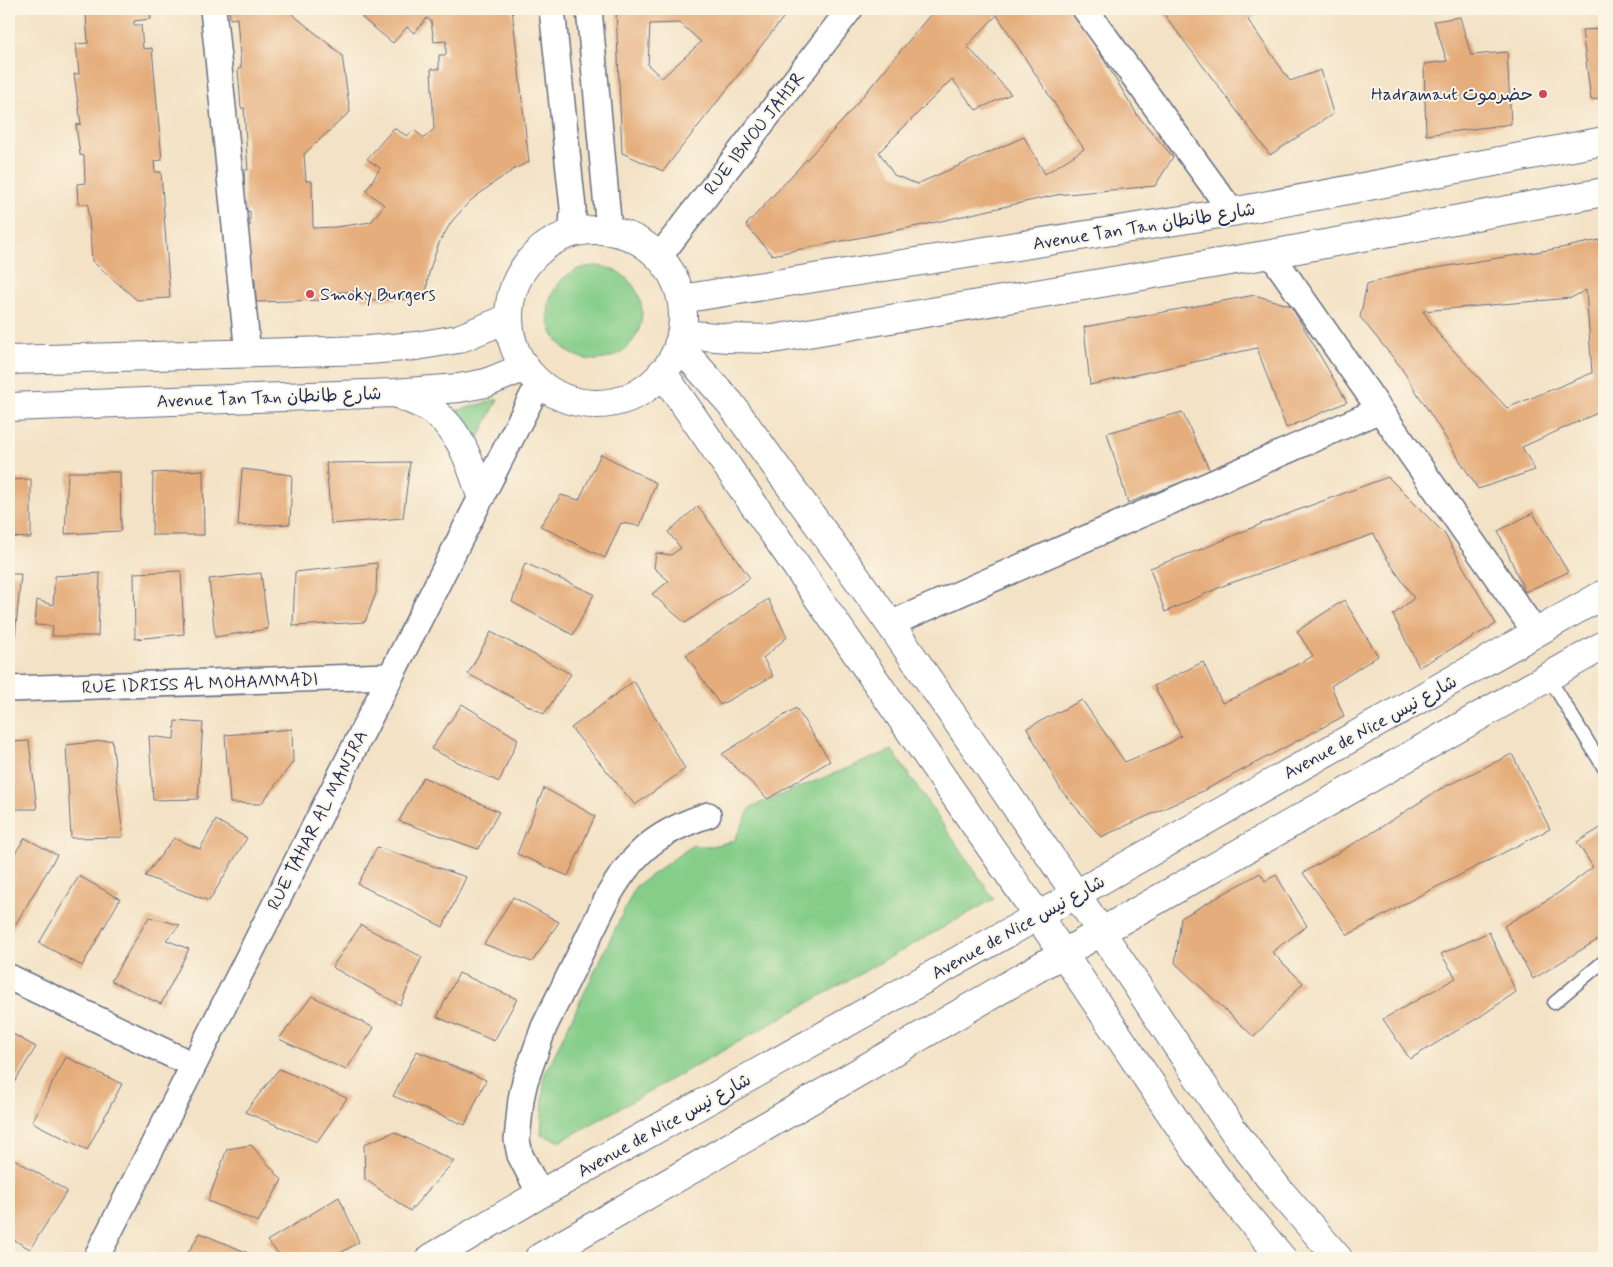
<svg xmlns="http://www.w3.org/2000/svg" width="1613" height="1267" font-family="Mynerve,'Playpen Sans Arabic',sans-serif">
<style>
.green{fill:#85cd89;stroke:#507e74}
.building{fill:#e5ad7b;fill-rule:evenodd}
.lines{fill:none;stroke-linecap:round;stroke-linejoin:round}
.lane-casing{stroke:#676e82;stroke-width:15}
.street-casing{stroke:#676e82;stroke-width:28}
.secondary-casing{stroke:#676e82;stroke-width:30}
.lane{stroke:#fff;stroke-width:12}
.street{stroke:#fff;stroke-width:25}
.secondary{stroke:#fff;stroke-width:28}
.poi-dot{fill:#d1495b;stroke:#fcf5e5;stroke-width:2}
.labels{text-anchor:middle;stroke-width:4;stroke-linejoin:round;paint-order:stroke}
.poi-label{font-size:18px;fill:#1b2f5e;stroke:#fcf5e5;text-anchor:end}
.street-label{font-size:18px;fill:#1b2f5e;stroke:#fcf5e5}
</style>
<rect width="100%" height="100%" fill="#fcf5e5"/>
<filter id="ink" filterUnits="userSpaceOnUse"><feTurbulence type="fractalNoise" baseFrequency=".02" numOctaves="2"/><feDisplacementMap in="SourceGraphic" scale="10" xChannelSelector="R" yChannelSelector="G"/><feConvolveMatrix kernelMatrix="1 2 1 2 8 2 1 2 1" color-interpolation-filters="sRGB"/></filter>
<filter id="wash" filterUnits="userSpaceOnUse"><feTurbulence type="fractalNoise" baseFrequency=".0096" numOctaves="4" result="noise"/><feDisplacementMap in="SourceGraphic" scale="20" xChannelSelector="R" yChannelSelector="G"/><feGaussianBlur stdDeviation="1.12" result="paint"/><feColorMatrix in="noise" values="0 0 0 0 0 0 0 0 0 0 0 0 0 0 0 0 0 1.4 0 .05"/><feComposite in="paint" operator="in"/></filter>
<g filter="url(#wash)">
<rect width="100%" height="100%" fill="#f3e2c5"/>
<path class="green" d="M548 313a47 47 0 1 1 94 0a47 47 0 1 1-94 0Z
M498,399l-22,44 -27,-30z
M892,750l102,149 -433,242 -20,-6 3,-59 92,-190 57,-41 14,2 27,-6 17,-34z"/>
<g id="blocks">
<path class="building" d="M93,9h57l1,10 -17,2v4h7l2,24 9,-1 10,112 -8,1 1,11h6l9,126 -33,2 -45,-39 -4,-57h-10l-1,-20 8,-1 -1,-27 -4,-1 -4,-30 5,-1 -7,-50h5l-3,-30 12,-1 -2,-29z
M229,9h63v5l50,41 8,57 -46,42 2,27h6l1,47 23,-1 35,-5 13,-17 -18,-14 14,-23 -13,-9 27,-31 13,8 7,-6 10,8 10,-9 -3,-60h8v-14h7v-14l-12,1 -3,-21 -4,-3 -13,15 -7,-6 -14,16 -31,-25 7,-8 -1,-1h144l17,153 -13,6 -21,14 -25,19 -18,20 -13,22 -8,23 -3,11 -2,22 -65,1v-9l-37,2v7l-68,2 -1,-25h-8l-1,-51h4v-15l-5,1 -1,-42h4l-1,-13 -3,-49h-3l-3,-39 3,-1 -4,-50 -7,1z
M616,9h174l-127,162 -41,-18zM680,23l21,19 -39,36 -14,-13 2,-41z
M935,9h138l65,107 35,41 -18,29 -99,9 -133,30 -151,30 -26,-30 98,-106zM997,15l87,134 -39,25 -21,-37 -107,47 -23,-9 -15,-23 73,-73 24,31 35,-16 -44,-48z
M1160,9h100l-12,11 42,61 31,-11 12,44 -63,41z
M1460,17l11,38 36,-3 4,72 -85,11 -2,-71 23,-3 -13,-40z
M1604,29v69l-13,2 -9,-70z
M1604,239v171l-82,37 13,23 -57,19 -78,-123 -40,-49 7,-33 43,-12 151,-24zM1586,290l6,83 -85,35 -66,-71 -18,-26 148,-13z
M1255,295l36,11 56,96 -61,26 -29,-80 -167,37 -6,-58z
M1182,412l28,59 -82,32 -21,-70z
M601,454l55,29 -16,43 -19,-3 -16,35 -65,-32 21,-31 18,5z
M410,462l-7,56 -72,6 -5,-61z
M242,469l50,6 -2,49 -52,2z
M203,470l1,65h-52l1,-62z
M68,472h52l1,59 -56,3z
M1388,477l56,56 52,91 -77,43 -26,-52 21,-17 -27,-39 -13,-25 -149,51 -60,27 -15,-44 57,-21 56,-24z
M31,479v59l-22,-1v-57z
M698,506l52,72 -65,45 -33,-29 17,-13 -15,-13 2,-15 15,2 10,-7 -13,-16z
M1533,513l35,59 -43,20 -27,-61z
M377,563l-1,30 -11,29 -72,4 2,-54z
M525,563l69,31 -21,41 -61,-33z
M181,571l3,63 -49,5 -1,-66z
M100,573l-2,63h-46l1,-10 -18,-1 2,-25 16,5 2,-29z
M261,573l7,56 -53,8 -6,-58z
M9,574h12l-6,63h-6z
M768,599l19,38 -24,21 10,18 -53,29 -34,-50z
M1344,600l34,56 -47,30 13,30 -141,75 -102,46 -40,-47 -34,-62 55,-28 43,62 45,-19 11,-7 -27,-50 49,-24 19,41 16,-7 75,-40 -16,-25z
M491,632l80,42 -27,40 -76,-40z
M634,681l51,88 -50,36 -64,-77z
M462,704l56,35 -19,43 -68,-33z
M796,708l34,53 -62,38 -46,-45z
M175,721l28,2 -5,76 -45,1 -4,-64 25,3z
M292,729l1,33 -32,42 -31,-1 -5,-68z
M112,740l11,97 -52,1 -5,-93z
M29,741l8,68h-28v-67z
M1512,754l38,75 -135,69 -67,37 -45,-62 72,-42 65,-42z
M423,777l76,35 -21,37 -79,-28z
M544,788l51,28 -27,60 -51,-22z
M216,820l31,18 -38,63 -64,-25 29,-38 26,11z
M1604,826v110l-71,43 -29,-53 56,-34 33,-25 -16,-25z
M25,838l32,17 -45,75 -3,-3v-72l4,1z
M377,847l89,30 -23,50 -85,-43z
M1260,873l5,8 11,-6 31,51 -35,26 31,31 -49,54 -79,-74 6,-45z
M79,876l41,23 -38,67 -43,-23z
M513,897l46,25 -27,40 -48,-18z
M149,917l31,8 -14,15 23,9 -28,55 -50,-23z
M361,925l61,32 -22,48 -68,-38z
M1489,932l27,60 -35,24 -71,43 -27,-40 73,-41 -15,-24z
M459,973l58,26 -23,42 -57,-24z
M312,996l62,32 -28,42 -67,-31z
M9,1032l27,15 -27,44z
M417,1051l69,29 -21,45 -72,-29z
M66,1057l56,27 -35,66 -55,-28z
M279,1069l68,29 -30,44 -72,-30z
M394,1132l60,29 -44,50 -45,-32 -1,-35z
M251,1145l31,35 -24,42 -50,-21 19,-52z
M11,1157l56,34 -37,58 -21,-12v-76z
M339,1197l20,45 -27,16h-49l-16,-17z
M200,1233l60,25h-75z"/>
</g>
</g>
<g filter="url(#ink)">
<use href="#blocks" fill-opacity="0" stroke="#676e82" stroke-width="1"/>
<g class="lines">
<g class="lane-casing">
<path id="lane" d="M1549,678l55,90
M1554,1003l50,-42"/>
</g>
<g class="street-casing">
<path id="street" d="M213,9l35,345
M552,9l21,199 -1,26
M589,9l20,222
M1085,9l147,203
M1271,254l265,379
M659,257l191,-248
M890,624l490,-214
M9,689l381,-13
M9,977l184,88
M540,1194l-20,-39 -3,-15 4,-41 4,-18 19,-54 66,-134c26,-44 50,-62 98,-78
M96,1258l443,-875"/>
</g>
<g class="secondary-casing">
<path id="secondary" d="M509 317a87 87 0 1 1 174 0a87 87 0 1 1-174 0Z
M681,299l551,-87 372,-71
M681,334l47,4 45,1 498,-85 333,-62
M678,345l52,58 160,221 186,270 159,239 44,57 59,68
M9,360l359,-10 48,-4 42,-7 51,-21
M662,372l376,544 158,235 41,53 45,54
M396,393c10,5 22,9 32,15 32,19 42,55 53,88
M9,407l385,-14 65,-5 27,-5 39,-16
M431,1258l109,-64 498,-278 566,-322
M539,1258l504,-293 561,-320"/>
</g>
<use href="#lane" class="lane"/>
<use href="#street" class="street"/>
<use href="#secondary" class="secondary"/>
</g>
</g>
<g class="poi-dot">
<circle cx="1543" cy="94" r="5"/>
<circle cx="310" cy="294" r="5"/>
</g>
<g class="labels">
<g class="poi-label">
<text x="1533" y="100">Hadramaut حضرموت</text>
<text x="320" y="300" text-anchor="start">Smoky Burgers</text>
</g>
<g class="street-label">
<text transform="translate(754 133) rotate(-52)" y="6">RUE IBNOU JAHIR</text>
<text transform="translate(1144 226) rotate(-9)" y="6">Avenue Tan Tan شارع طانطان</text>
<text transform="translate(269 397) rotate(-2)" y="6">Avenue Tan Tan شارع طانطان</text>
<text transform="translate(200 683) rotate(-2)" y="6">RUE IDRISS AL MOHAMMADI</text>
<text transform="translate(1370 727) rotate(-29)" y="6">Avenue de Nice شارع نيس</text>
<text transform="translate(317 820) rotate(-63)" y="6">RUE TAHAR AL MANJRA</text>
<text transform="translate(1018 927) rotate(-29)" y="6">Avenue de Nice شارع نيس</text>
<text transform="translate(664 1125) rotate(-29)" y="6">Avenue de Nice شارع نيس</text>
</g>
</g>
<rect width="1613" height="1267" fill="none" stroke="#fcf5e5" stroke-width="30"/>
</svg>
